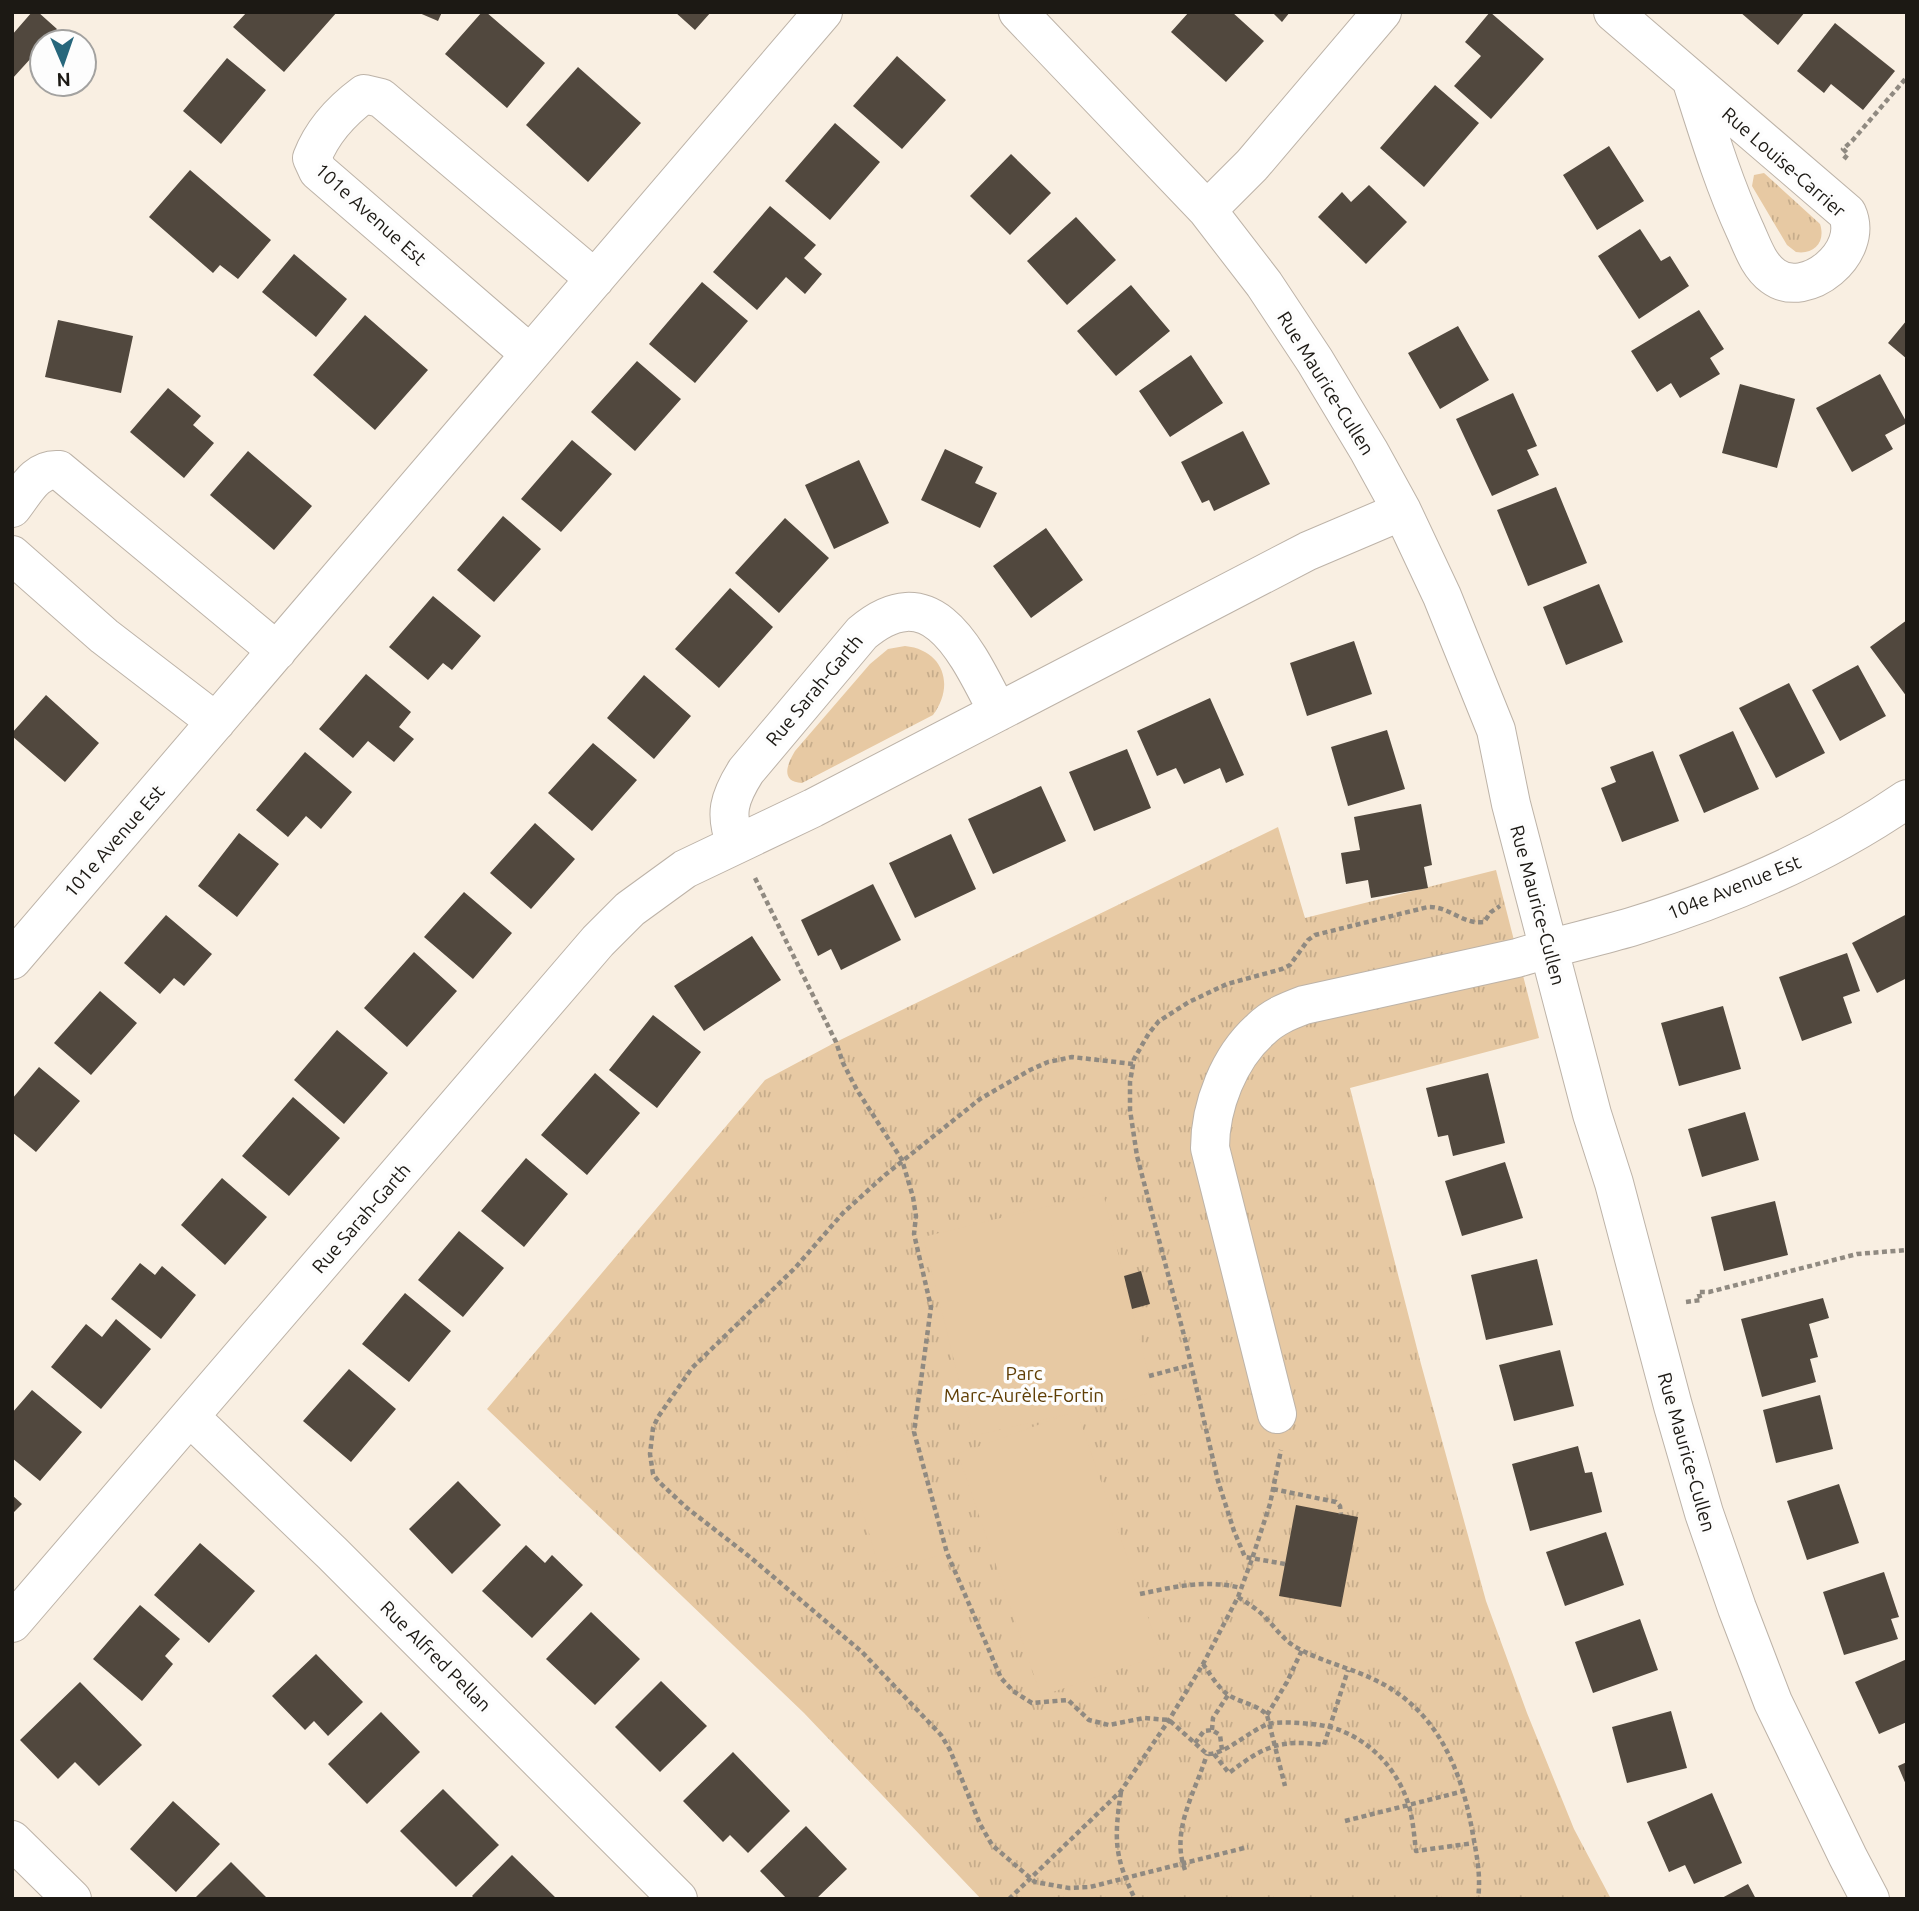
<svg xmlns="http://www.w3.org/2000/svg" width="1919" height="1911" font-family="Ubuntu,sans-serif">
<style>
.grass{fill:url(#grass-tufts)}
.pitch{fill:#e7c9a3}
.building{fill:#51483e}
.lines{fill:none;stroke-linecap:round;stroke-linejoin:round}
.minor-casing{stroke:#bdb3a8;stroke-width:40}
.path{stroke:#908a81;stroke-width:4.5;stroke-dasharray:5 3.5;stroke-linecap:butt}
.minor{stroke:#fff;stroke-width:38}
.labels{text-anchor:middle;stroke-width:7;stroke-linejoin:round;paint-order:stroke}
.street-label{font-size:19px;fill:#1c1914;stroke:#fdfdfd}
.park-label{font-size:19px;fill:#5f3e05;stroke:#fdfdfd}
</style>
<defs>
<pattern id="grass-tufts" width="24" height="20" patternUnits="userSpaceOnUse" patternTransform="scale(1.75)"><rect width="24" height="20" fill="#e7c9a3"/><path d="M3 7l-1-3M5 7V3M7 7l1-3M15 17l-1-3M17 17v-4M19 17l1-3" fill="none" stroke="#c6ac8b"/></pattern>
</defs>
<rect width="100%" height="100%" fill="#f9efe2"/>
<path class="grass" d="M1764,173l56,51c6,18 -6,31 -24,28l-9,-7 -35,-59 2,-11z
M905,646c39,4 50,40 28,69l-131,68c-22,-1 -15,-19 -7,-32l75,-87 18,-15z
M1278,827l27,91 191,-48 43,168 -189,50 71,276 65,237 41,112 47,116 37,70h-630l-177,-186 -317,-304 278,-329 71,-38z"/>
<path class="pitch" d="M1103,1193l50,199 -76,20 84,243 -120,41 -83,-242 110,-40 -95,22 -50,-199z
M914,1432l33,121 -67,19 -34,-121z"/>
<path class="building" d="M32,12h6l19,17 -12,13h-3v4l-30,33v-44z
M247,12h90l-53,60 -51,-45z
M417,12h25l-4,9z
M482,12h4l59,51 -38,45 -62,-54z
M675,12h36l-16,18z
M1189,12h43l32,29 -38,41 -55,-50z
M1272,12h18l-8,10z
M1490,12l54,47 -53,60 -37,-33 27,-30 -16,-14z
M1740,12h65l-27,33z
M1835,23l60,48 -32,39 -32,-26 -7,9 -27,-22z
M897,56l49,44 -44,49 -49,-43z
M227,58l39,32 -45,54 -38,-33z
M578,67l63,56 -53,59 -62,-57z
M1435,85l44,38 -55,64 -44,-39z
M835,123l45,39 -50,58 -45,-39z
M1609,146l35,55 -47,29 -34,-55z
M1011,154l40,39 -41,42 -40,-39z
M190,170l81,70 -33,39 -18,-14 -7,8 -64,-56z
M1369,185l38,37 -41,42 -48,-47 24,-25 9,10z
M770,206l46,39 -12,13 18,16 -17,20 -19,-17 -29,33 -44,-38z
M1076,217l40,43 -49,45 -40,-44z
M1640,229l21,32 9,-5 19,30 -50,33 -41,-63z
M294,254l53,45 -31,38 -54,-45z
M702,282l46,39 -53,62 -46,-39z
M1131,285l39,46 -54,45 -39,-45z
M1699,310l25,39 -14,9 10,16 -40,24 -9,-15 -14,9 -26,-41z
M365,315l63,55 -53,60 -62,-55z
M58,320l75,16 -12,57 -76,-16z
M1907,320v39l-19,-16z
M1458,326l31,54 -49,29 -32,-56z
M1191,355l32,48 -53,34 -31,-46z
M637,361l44,38 -46,52 -44,-39z
M1880,374l27,49 -22,12 8,14 -41,23 -36,-64z
M1740,384l55,15 -18,69 -55,-15z
M168,388l33,28 -8,9 21,18 -30,35 -54,-46z
M1513,393l24,53 -10,4 12,25 -47,21 -36,-77z
M1243,431l27,53 -56,27 -5,-11 -7,3 -21,-41z
M572,440l40,34 -51,58 -40,-33z
M945,449l38,18 -8,16 22,10 -17,35 -59,-28z
M248,451l64,55 -38,44 -64,-55z
M859,460l30,63 -55,26 -29,-64z
M1556,487l31,76 -59,23 -31,-76z
M503,516l38,33 -47,53 -37,-32z
M785,518l44,40 -50,55 -44,-40z
M1046,528l37,52 -52,38 -38,-52z
M1599,584l24,58 -57,23 -23,-58z
M730,588l43,39 -54,61 -44,-39z
M433,596l48,40 -29,34 -9,-7 -15,17 -39,-33z
M1907,620v77l-37,-50z
M1354,641l18,53 -65,22 -17,-53z
M1858,665l28,51 -46,25 -28,-51z
M366,674l45,38 -12,15 15,12 -20,23 -26,-21 -15,17 -34,-29z
M644,675l47,41 -37,43 -47,-41z
M1789,683l36,70 -49,25 -37,-70z
M46,695l53,48 -34,39 -53,-46v-3z
M1210,698l34,77 -18,8 -6,-15 -36,16 -8,-16 -19,8 -20,-45z
M1387,730l18,59 -57,17 -17,-59z
M1733,731l26,58 -55,24 -25,-58z
M593,743l44,37 -45,51 -44,-38z
M1127,749l24,59 -57,23 -25,-59z
M1653,751l26,70 -57,21 -21,-54 15,-6 -6,-15z
M305,752l47,40 -31,37 -15,-13 -18,21 -32,-27z
M1041,786l25,55 -73,33 -25,-55z
M1421,804l11,61 -8,2 4,21 -57,10 -3,-18 -22,4 -5,-31 19,-3 -6,-33z
M535,823l40,36 -44,50 -41,-36z
M239,833l40,31 -42,53 -39,-31z
M951,834l25,55 -61,29 -26,-55z
M873,884l28,56 -60,30 -10,-21 -13,7 -17,-36z
M464,892l48,41 -39,46 -49,-42z
M1907,914v64l-30,15 -25,-50z
M166,915l46,39 -28,32 -10,-8 -14,16 -36,-31z
M752,936l29,44 -77,51 -30,-45z
M414,952l43,39 -50,56 -43,-39z
M1847,953l13,38 -17,6 9,26 -50,18 -23,-64z
M100,991l37,32 -46,52 -37,-32z
M1723,1006l18,63 -62,17 -18,-63z
M653,1015l48,37 -44,56 -48,-38z
M337,1030l51,43 -44,51 -50,-44z
M39,1067l41,34 -44,51 -24,-20v-33z
M595,1073l45,40 -53,62 -46,-40z
M1488,1073l17,70 -52,13 -5,-21 -10,2 -12,-49z
M293,1097l47,41 -51,58 -47,-40z
M1745,1112l14,48 -57,17 -14,-48z
M526,1158l42,36 -44,53 -43,-36z
M1505,1162l18,56 -61,18 -17,-55z
M222,1178l45,39 -42,48 -44,-40z
M1775,1201l13,54 -64,16 -13,-54z
M459,1231l45,37 -41,49 -45,-37z
M1537,1259l16,66 -67,15 -15,-65z
M140,1263l15,12 7,-9 34,29 -35,44 -50,-40z
M1141,1271l9,33 -18,5 -8,-33z
M405,1293l46,38 -42,51 -47,-38z
M1823,1298l6,20 -20,6 9,33 -8,2 6,23 -54,15 -21,-78z
M116,1319l35,30 -50,60 -50,-42 35,-43 16,13z
M1560,1350l14,56 -60,15 -15,-56z
M349,1369l47,40 -45,53 -48,-41z
M32,1390l50,42 -42,49 -28,-23v-45z
M1820,1395l13,54 -57,14 -13,-53z
M1578,1446l7,27 7,-1 10,40 -72,19 -18,-67z
M458,1481l43,44 -49,49 -43,-45z
M1839,1484l20,59 -52,17 -20,-59z
M12,1495l10,9 -10,10z
M1296,1505l62,12 -17,90 -62,-11z
M1606,1532l18,53 -59,21 -19,-54z
M200,1543l55,48 -46,52 -55,-48z
M526,1545l19,18 7,-8 31,30 -51,53 -50,-47z
M1884,1572l15,45 -8,2 7,20 -54,16 -21,-63z
M140,1605l40,34 -15,17 8,8 -31,37 -49,-42z
M591,1612l49,47 -45,46 -49,-46z
M1640,1619l18,51 -65,23 -18,-51z
M316,1654l47,48 -35,34 -14,-15 -9,9 -33,-34z
M1907,1659v63l-28,12 -24,-52z
M661,1681l46,45 -47,46 -45,-45z
M80,1682l62,63 -43,41 -24,-24 -17,17 -38,-39z
M1671,1711l16,57 -60,15 -15,-56z
M381,1712l39,40 -53,52 -39,-40z
M733,1752l57,59 -42,42 -18,-18 -7,7 -40,-41z
M1907,1762v25l-9,-21z
M443,1789l56,56 -43,42 -56,-56z
M1712,1793l30,70 -48,21 -9,-19 -16,7 -22,-50z
M173,1801l47,43 -44,48 -46,-43z
M806,1826l41,43 -31,30h-29l-27,-28z
M512,1855l45,44h-82l-3,-3z
M231,1862l37,37h-74z
M1748,1884l8,15h-36z"/>
<g class="lines">
<g class="minor-casing">
<path id="minor" d="M1018,12l189,198 57,74 51,77 54,90 33,60 40,85 54,134 15,74 81,310 22,69 59,223 31,107 33,95 36,94 75,155 22,42
M1613,12l234,201c18,39 -41,88 -74,63 -15,-11 -21,-31 -28,-46 -22,-48 -37,-98 -53,-148
M1207,210l45,-45 130,-153
M530,354l-212,-183 -6,-13c10,-26 29,-47 52,-64l17,4 214,181
M12,508c13,-16 23,-40 47,-38l218,181
M12,555l92,81 112,86
M736,844c-12,-30 -7,-46 10,-73l116,-138c72,-61 107,24 136,79
M12,960l811,-948
M1277,1414l-67,-266c0,-42 19,-91 51,-119 12,-12 27,-18 43,-24l213,-47c38,-12 76,-20 114,-31 97,-30 192,-70 276,-128
M190,1417l142,136 346,346
M12,1623l586,-682 32,-32 55,-40 128,-61 495,-257 94,-40
M12,1840l60,59"/>
</g>
<path class="path" d="M1844,159l4,-5 -5,-5 9,-8 55,-64
M755,878l81,164 7,21 14,27 45,70 11,37 3,19 -2,18 17,73 -17,125 33,121 54,125 12,13 19,12 36,-3 21,20 20,5 35,-7 25,2 38,34c18,1 42,-23 61,-30 12,-3 30,-1 43,0 45,3 83,36 97,79 5,15 6,32 8,48l58,-8
M1133,1064l-61,-7 -24,5 -18,8 -50,29 -95,76 -42,38 -48,55 -103,100 -34,49 -5,11 -3,26 3,20 6,8 28,26 63,49 112,95 79,83 9,15 30,74 12,21 43,37 34,6 21,-1 158,-40
M1686,1302l15,-2 -3,-8h11l148,-38 50,-4
M1149,1376l42,-11
M1273,1489l63,13 4,4 1,8
M1285,1564l-40,-7 -11,-26 -16,-50 -32,-138 -49,-187 -7,-46v-28l4,-23 15,-26 10,-12 30,-19 38,-18 55,-15 8,-4 18,-25 7,-5 113,-28c21,-1 35,18 56,15l7,-10 9,-6
M1140,1594c33,-7 67,-15 101,-6
M1238,1597c9,6 18,11 26,19 10,10 18,22 30,30 25,15 54,21 79,33 65,30 89,92 100,156 4,22 8,41 5,64
M1203,1664c7,10 14,22 24,30 13,9 30,10 40,21l18,71
M1267,1715l20,-33 15,-32
M1212,1730l1,-12 15,-23
M1195,1743l9,-12 8,-1 8,5 2,15
M1214,1754l15,19c35,-27 51,-34 95,-28l24,-75
M1121,1792c-7,47 -7,64 14,107
M1345,1821l119,-30
M1185,1870c-15,-40 11,-79 22,-116
M1009,1899l112,-108 48,-71 34,-56 35,-67 14,-38 18,-55 11,-54"/>
<use href="#minor" class="minor"/>
</g>
<g class="labels">
<g class="street-label">
<text transform="translate(1784 162) rotate(41)" y="7">Rue Louise-Carrier</text>
<text transform="translate(371 214) rotate(42)" y="7">101e Avenue Est</text>
<text transform="translate(1326 383) rotate(58)" y="7">Rue Maurice-Cullen</text>
<text transform="translate(814 690) rotate(-50)" y="7">Rue Sarah-Garth</text>
<text transform="translate(114 841) rotate(-49)" y="7">101e Avenue Est</text>
<text transform="translate(1734 887) rotate(-22)" y="7">104e Avenue Est</text>
<text transform="translate(1538 905) rotate(75)" y="7">Rue Maurice-Cullen</text>
<text transform="translate(361 1218) rotate(-49)" y="7">Rue Sarah-Garth</text>
<text transform="translate(1687 1452) rotate(74)" y="7">Rue Maurice-Cullen</text>
<text transform="translate(436 1656) rotate(45)" y="7">Rue Alfred Pellan</text>
</g>
<g class="park-label">
<text x="1024" y="1380">Parc<tspan x="1024" dy="22">Marc-Aurèle-Fortin</tspan></text>
</g>
</g>
<rect width="1919" height="1911" fill="none" stroke="#1c1914" stroke-width="28"/>
<g transform="translate(63 63) rotate(178)"><circle r="33" fill="#fdfdfd" stroke="#a3a2a0" stroke-width="2"/>
<path d="M0-5L12 26L0 18L-12 26Z" fill="#27677c"/>
<text y="-10" font-size="19" font-weight="bold" text-anchor="middle" fill="#1c1914">N</text>
</g>
</svg>
